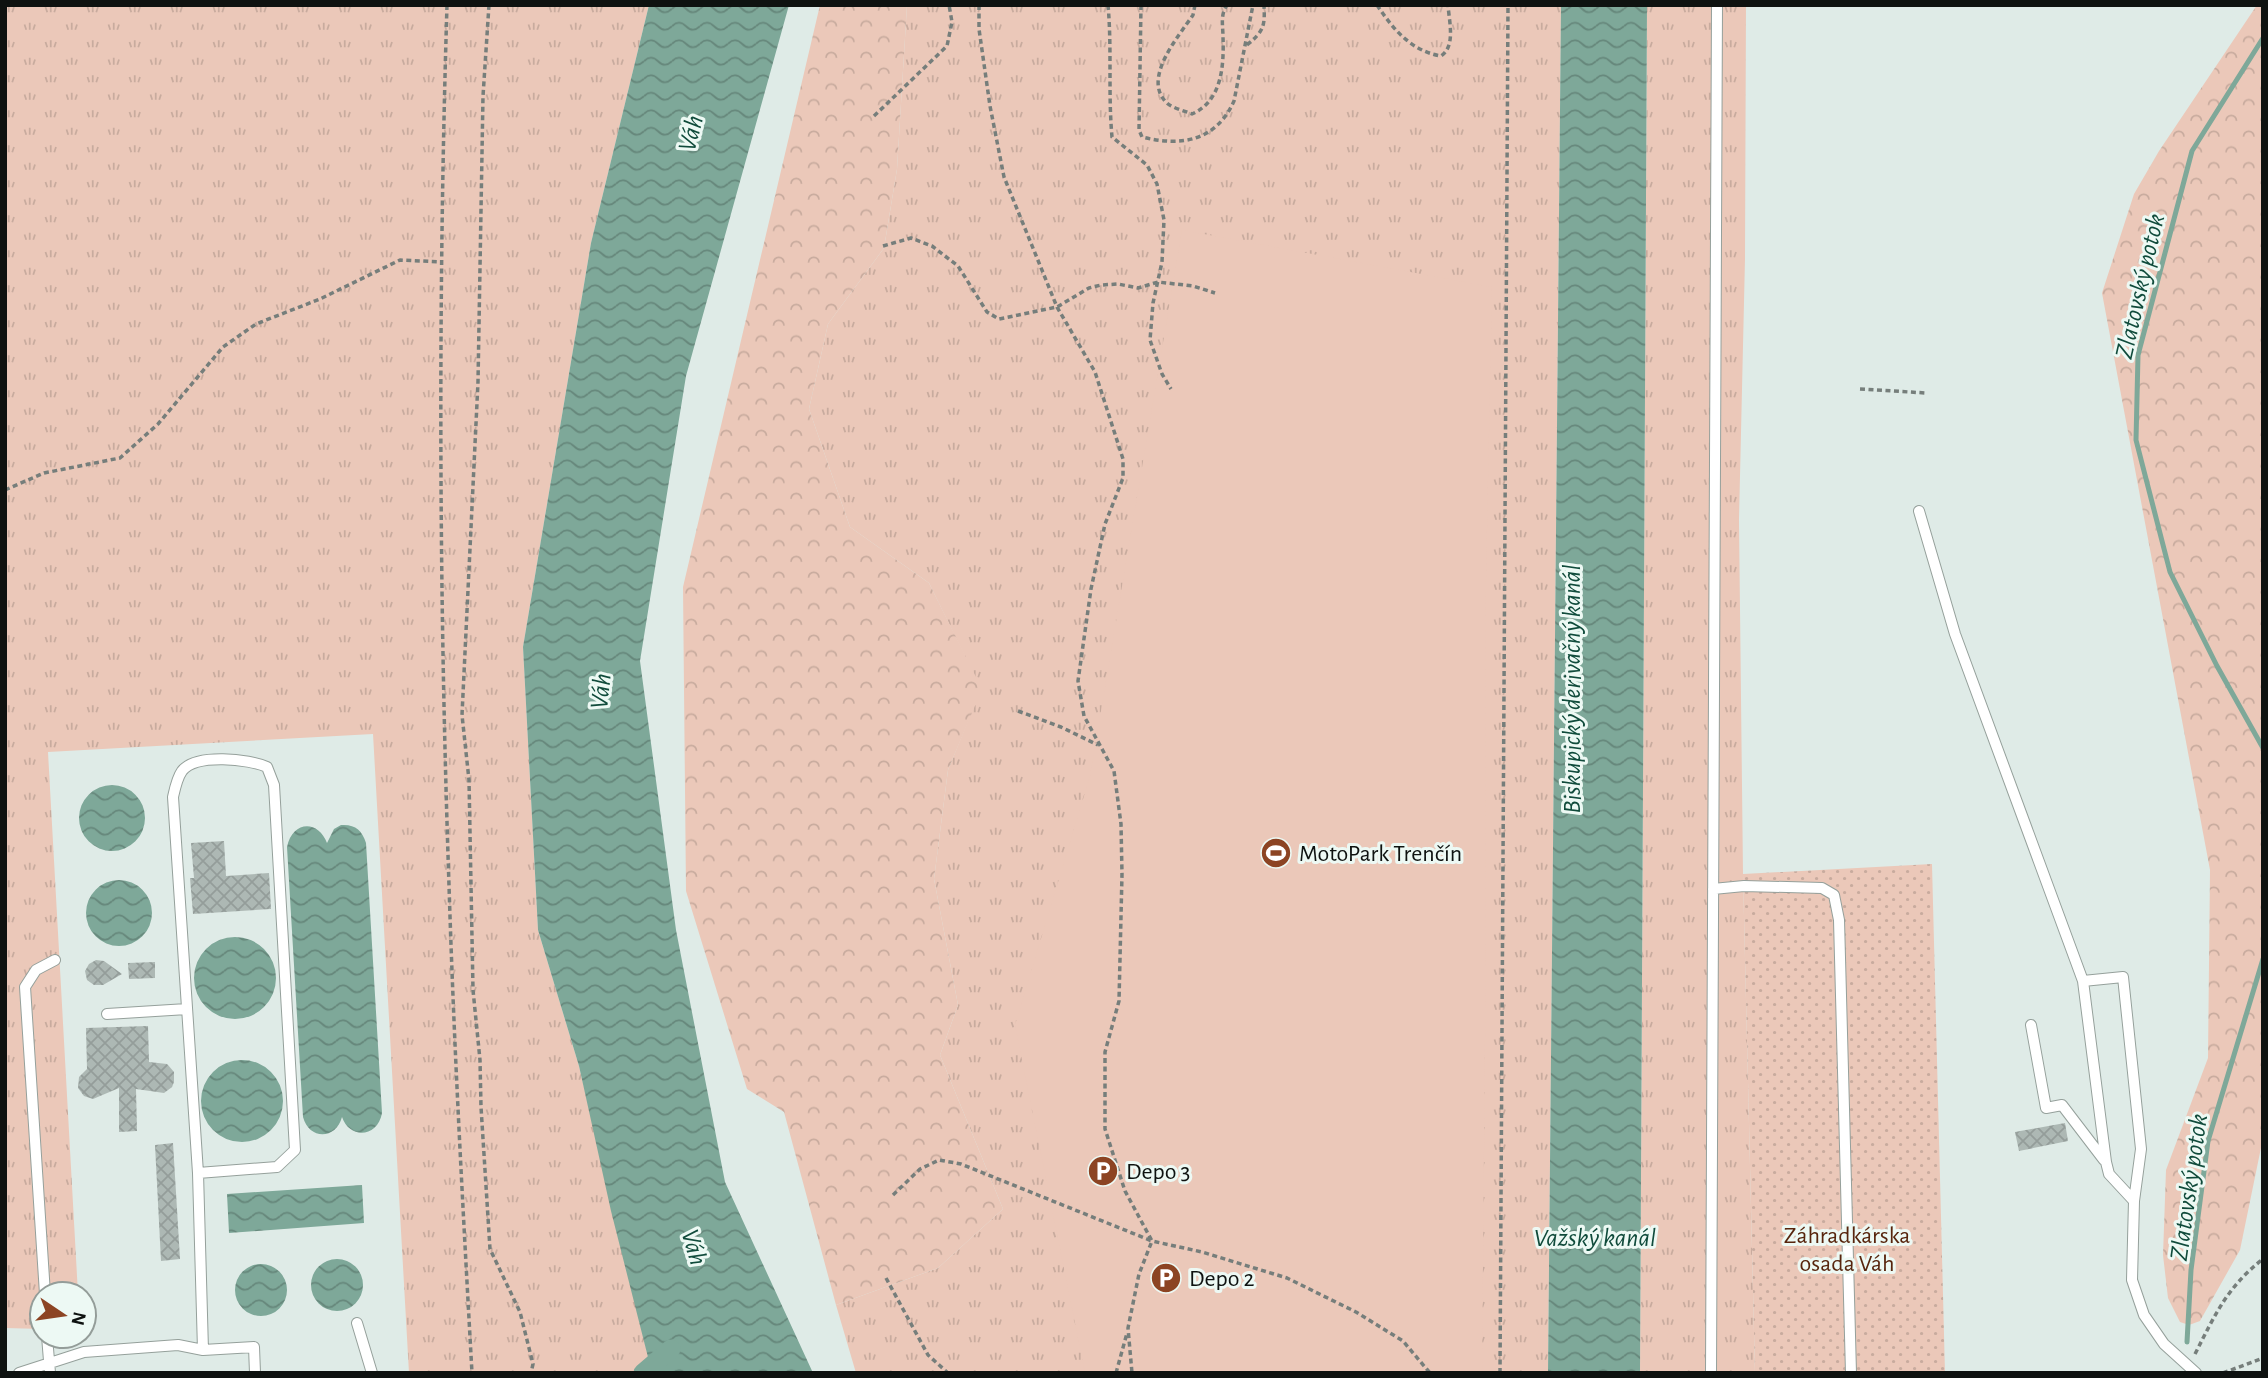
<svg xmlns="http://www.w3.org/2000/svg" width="2268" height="1378" font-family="'Alegreya Sans',sans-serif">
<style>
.grass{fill:url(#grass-tufts)}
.forest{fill:url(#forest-crowns)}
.garden{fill:url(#garden-dots)}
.pitch{fill:#ebc8b9}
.water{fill:url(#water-waves)}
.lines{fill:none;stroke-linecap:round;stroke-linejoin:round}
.stream{stroke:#7ea899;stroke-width:5}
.canal{stroke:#7ea899;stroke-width:19}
.building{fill:url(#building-cross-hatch)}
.lane-casing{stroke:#95a09b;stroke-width:12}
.path{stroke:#767e7b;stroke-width:3.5;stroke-dasharray:5 3.5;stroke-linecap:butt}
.lane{stroke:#fff;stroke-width:10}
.labels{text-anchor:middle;stroke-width:6;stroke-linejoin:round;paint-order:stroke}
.poi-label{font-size:24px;fill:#0e1210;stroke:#edf9f4;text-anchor:start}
.park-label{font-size:24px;fill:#57250d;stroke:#edf9f4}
.water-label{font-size:26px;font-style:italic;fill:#104b3b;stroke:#edf9f4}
</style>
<defs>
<pattern id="grass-tufts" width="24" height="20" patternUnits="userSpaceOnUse" patternTransform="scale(1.75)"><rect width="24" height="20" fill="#ebc8b9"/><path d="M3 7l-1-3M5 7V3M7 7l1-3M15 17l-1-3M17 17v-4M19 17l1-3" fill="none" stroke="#c8ab9e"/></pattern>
<pattern id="forest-crowns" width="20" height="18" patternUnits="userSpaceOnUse" patternTransform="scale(1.75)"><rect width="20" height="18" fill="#ebc8b9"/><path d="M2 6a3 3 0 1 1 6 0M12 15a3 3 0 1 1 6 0" fill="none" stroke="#c8ab9e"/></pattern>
<pattern id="garden-dots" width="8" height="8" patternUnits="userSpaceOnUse" patternTransform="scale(1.75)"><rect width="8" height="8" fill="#ebc8b9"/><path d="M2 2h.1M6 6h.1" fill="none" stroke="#c8ab9e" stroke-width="1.8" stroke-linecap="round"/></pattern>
<pattern id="water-waves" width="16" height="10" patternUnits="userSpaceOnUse" patternTransform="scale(1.75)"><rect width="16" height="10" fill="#7ea899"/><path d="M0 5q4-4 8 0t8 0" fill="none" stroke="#66877b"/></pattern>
<pattern id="building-cross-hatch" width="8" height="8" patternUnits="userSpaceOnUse" patternTransform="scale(1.75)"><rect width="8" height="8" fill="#adb8b4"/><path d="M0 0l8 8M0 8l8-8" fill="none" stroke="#949d9a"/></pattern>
</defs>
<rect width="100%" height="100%" fill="#dfebe7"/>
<path class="grass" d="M5,5h644l-58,238 -68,404 15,283 41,136 73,307h-243l-36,-639 -325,18 30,542h-36v35l-37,-1z
M907,5h654l-13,1368h-692l-20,-68 102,-37 65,-59 -63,-154 18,-50 -24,-126 14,-109 33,-81 -52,-106 -79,-56 -41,-118 19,-85 56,-76 13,-79z
M1647,5h99l-1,254 -6,261 4,354 12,499h-115z"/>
<path class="forest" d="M820,5h87l-10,164 -13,79 -56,76 -19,85 41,118 79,56 53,106 -34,81 -14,109 24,126 -18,50 63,154 -65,59 -102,37 -52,-193 -37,-23 -61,-198 -3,-304z
M2257,5h6v1133l-23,112 -40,71 -11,4 -9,-3 -12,-24 -5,-43 3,-85 42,-112 2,-188 -108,-577 32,-99 25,-43z"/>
<path class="garden" d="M1932,864l13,509h-190l-12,-499z"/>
<path class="pitch" d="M1182,230l310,57 -7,339 1,303 -4,444h-397l-70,-348 75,-249z"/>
<path class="water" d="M649,5h140l-103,371 -46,285 36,269 49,252 88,191h-161l-41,-162 -32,-145 -41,-136 -15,-283 68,-404z
M1561,5h86l-7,1368h-92z
M79 818a33 33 0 1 1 66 0a33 33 0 1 1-66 0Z
M341,825c14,-1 21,5 25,18l16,270c-4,24 -32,27 -40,4 -6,23 -33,23 -39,0l-16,-270c5,-26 31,-28 40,-4l7,-14z
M86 913a33 33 0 1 1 66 0a33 33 0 1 1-66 0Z
M194 978a41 41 0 1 1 82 0a41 41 0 1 1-82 0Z
M201 1101a41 41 0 1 1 82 0a41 41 0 1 1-82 0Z
M362,1185l2,38 -135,10 -2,-39z
M311 1285a26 26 0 1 1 52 0a26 26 0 1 1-52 0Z
M235 1290a26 26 0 1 1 52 0a26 26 0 1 1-52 0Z"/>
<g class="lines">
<path class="stream" d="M2263,38l-71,113 -54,204 -2,85 34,132 47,94 46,82
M2187,1342l4,-72 17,-129 55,-182"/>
<path class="canal" d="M643,1373l28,-24"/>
</g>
<path class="building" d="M224,841l2,35 43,-3 2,36 -78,5 -3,-36h4l-3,-35z
M96,960l8,1 18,13 -19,11h-9l-7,-5 -2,-9 4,-7z
M155,962v16l-26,1 -1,-16z
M148,1026l1,36 18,2 7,8v10l-2,5 -8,6 -28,-4 1,42 -18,1v-44l-26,11 -9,-3 -6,-8 1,-11 8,-8 -1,-41z
M2065,1123l3,18 -49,10 -4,-19z
M173,1143l7,116 -19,2 -6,-116z"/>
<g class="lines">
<g class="lane-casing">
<path id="lane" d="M1919,511l36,123 128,347 23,181 3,12 25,27
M1713,889l31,-3 78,2 12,7 5,25 12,453
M2083,981l40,-4 18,172 -7,52 -2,79 12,35 20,29 32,29
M107,1014l80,-5
M2031,1025l15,83 16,-3 42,55
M45,1294l-20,-307 11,-17 19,-10
M357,1323l15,50
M47,1336l3,37
M203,1350l51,-3 1,26
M19,1373l65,-21 94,-7 25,5 -5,-177 -25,-376c2,-9 4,-19 9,-26 14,-18 67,-12 85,-4l7,18 21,365 -18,17 -79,6
M1711,1373l6,-1368"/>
</g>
<path class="path" d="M447,5c-9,293 -8,587 2,880 5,163 14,325 23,488
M489,5l-6,91 -5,286 -16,333 7,65 4,210 7,70 1,47 9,142 30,63 13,52 -2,9
M979,5v24l11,77 14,71 53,130 38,65 28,87v19l-18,46 -14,65 -13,92 6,35 30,55 7,53 1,50 -3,127 -14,51v77l20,62 27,50 50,11 85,26 69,34 47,29 27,32
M1108,5c4,44 0,88 4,132l35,28 10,19 7,36 -2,42 -9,41 -3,37 12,34 9,15
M1141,5l-2,125 3,7c40,10 74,4 92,-36l19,-96
M1195,5l-2,10c-14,21 -52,64 -26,88 5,5 18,8 25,11 30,-13 32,-48 31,-77 0,-11 -3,-22 4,-32
M1377,5c16,24 34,46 64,51 15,-10 8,-35 7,-51
M1247,45c17,-14 18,-19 17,-40
M874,116l73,-70 5,-24 -3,-17
M883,246l28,-8 21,8 26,20 29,46 12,7 58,-12 32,-19 12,-3 17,-1 20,4 20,-6 35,4 22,7
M1860,389l66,4
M5,490l39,-17 76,-15 38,-34 65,-77 33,-23 64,-25 80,-39 42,2
M1018,711l43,16 37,18
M893,1195l27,-26 19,-9 22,4 191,77 -13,33 -11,54 4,45
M886,1278l42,77 20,18
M2195,1354c20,-39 32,-67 68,-95
M1116,1373l11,-40
M1500,1373l8,-1368
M2223,1373l40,-15"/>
<use href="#lane" class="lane"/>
</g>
<defs>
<g id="stadium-disc" transform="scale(1.575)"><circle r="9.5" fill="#8c4423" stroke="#edf9f4"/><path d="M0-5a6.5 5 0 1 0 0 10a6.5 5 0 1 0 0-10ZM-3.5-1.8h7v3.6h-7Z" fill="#fff"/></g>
<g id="parking-disc" transform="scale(1.575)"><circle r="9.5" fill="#8c4423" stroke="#edf9f4"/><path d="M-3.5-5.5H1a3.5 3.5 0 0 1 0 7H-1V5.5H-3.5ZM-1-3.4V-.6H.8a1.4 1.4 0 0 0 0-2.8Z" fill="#fff"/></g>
</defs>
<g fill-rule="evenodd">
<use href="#stadium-disc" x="1276" y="853"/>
<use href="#parking-disc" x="1103" y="1171"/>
<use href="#parking-disc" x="1166" y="1278"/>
</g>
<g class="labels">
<g class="poi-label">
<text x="1299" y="861">MotoPark Trenčín</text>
<text x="1126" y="1179">Depo 3</text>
<text x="1189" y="1286">Depo 2</text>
</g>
<g class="park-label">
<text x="1847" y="1243">Záhradkárska<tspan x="1847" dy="28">osada Váh</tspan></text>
</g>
<g class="water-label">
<text transform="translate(690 133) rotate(-76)" y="9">Váh</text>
<text transform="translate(2139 286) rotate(-77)" y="9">Zlatovský potok</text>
<text transform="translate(1571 689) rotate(-90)" y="9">Biskupický derivačný kanál</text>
<text transform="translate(600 691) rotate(-84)" y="9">Váh</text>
<text transform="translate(2188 1187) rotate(-82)" y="9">Zlatovský potok</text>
<text x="1595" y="1246">Važský kanál</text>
<text transform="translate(695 1247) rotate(74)" y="9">Váh</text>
</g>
</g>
<rect width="2268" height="1378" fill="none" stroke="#0e1210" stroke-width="14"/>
<g transform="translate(63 1315) rotate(103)"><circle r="33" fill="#edf9f4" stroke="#949d99" stroke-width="2"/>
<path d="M0-5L12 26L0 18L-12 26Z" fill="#8c4423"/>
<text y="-10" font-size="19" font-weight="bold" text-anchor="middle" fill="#0e1210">N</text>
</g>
</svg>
